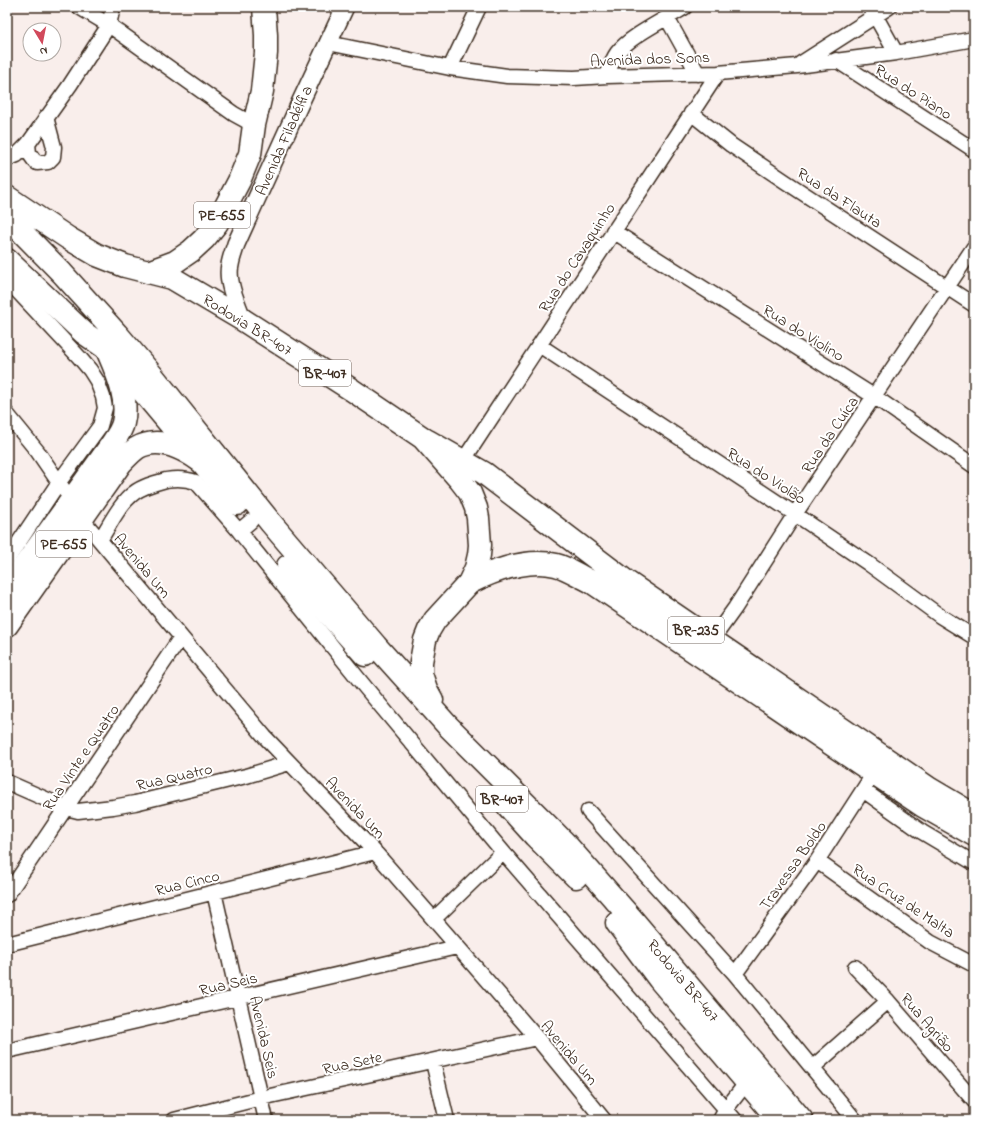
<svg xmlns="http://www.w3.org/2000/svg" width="981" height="1127" font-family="'Indie Flower',sans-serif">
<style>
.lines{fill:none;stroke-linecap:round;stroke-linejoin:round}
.minor-casing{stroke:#3b2a1e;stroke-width:17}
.tertiary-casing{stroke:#3b2a1e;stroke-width:20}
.primary-casing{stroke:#3b2a1e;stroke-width:25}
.trunk-casing{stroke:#3b2a1e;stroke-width:25}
.minor{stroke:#fff;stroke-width:14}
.tertiary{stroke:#fff;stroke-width:17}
.primary{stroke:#fff;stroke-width:22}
.trunk{stroke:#fff;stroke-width:22}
.labels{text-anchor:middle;stroke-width:4;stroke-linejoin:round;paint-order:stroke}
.shield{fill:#fff;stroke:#766a62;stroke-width:1}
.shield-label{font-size:15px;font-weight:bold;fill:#3b2a1e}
.street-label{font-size:16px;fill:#3b2a1e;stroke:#fff}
</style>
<rect width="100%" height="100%" fill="#f9eeeb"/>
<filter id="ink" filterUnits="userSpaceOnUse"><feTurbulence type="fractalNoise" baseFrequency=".025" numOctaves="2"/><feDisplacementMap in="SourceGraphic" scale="8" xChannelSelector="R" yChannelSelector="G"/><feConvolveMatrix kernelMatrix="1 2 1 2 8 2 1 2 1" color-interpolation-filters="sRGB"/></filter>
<g filter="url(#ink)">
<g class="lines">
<g class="minor-casing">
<path id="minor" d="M79,7l30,18 125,89 20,11
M871,8l25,45
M667,18l31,56
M328,43l122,25 57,8 67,2 33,-2 111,-3 79,-7 99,-13 78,-14
M836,60l138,90
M800,64l89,-57
M450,68l29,-61
M607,76c3,-8 5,-16 10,-23 13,-17 49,-34 68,-46
M691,113l40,32 55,37 188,123
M46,117l8,30 -1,10 -5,5 -11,1 -3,-3 -5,-7 -1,-9 42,-59 39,-60 4,-18
M7,159l10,-4 11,-11
M613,231l262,166 99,69
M7,280l72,77 11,13 7,11 6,16 2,11 -5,18 -41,56 -52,78
M539,345l256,169 74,50 71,52 34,21
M7,414l31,38 26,38
M463,461l255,-388
M82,519l183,218 110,115 162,186 67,82
M239,531l12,-10
M100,540c9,-14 20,-37 34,-47 9,-7 21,-10 32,-13 11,-2 19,-2 30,2l43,49 126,156 138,165 232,268
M712,640l23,-32 60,-94 179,-267
M7,782l59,26 12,3 35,-4 22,-4 111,-27 43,-13
M863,790l59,42 52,31
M588,811l147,163 120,146
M817,861l113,81 44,23
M214,892l52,228
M7,895l174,-258
M434,919l69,-67
M7,944l368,-92
M855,967l33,34 86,100
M735,974l82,-113 57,-88
M7,1051l450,-104
M433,1062l14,58
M812,1068l76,-67
M174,1120l87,-22 276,-60
M720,1120l6,-11 21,-27"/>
</g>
<g class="tertiary-casing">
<path id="tertiary" d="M243,320c-6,-15 -17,-39 -13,-55 1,-7 4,-14 6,-21l65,-143 44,-94"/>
</g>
<g class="primary-casing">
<path id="primary" d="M148,272l27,-10 16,-11 13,-12 13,-16 22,-42 11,-27 4,-29 8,-34 4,-38v-18l-2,-28
M428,441l56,32 143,109 303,207 44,26
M469,583c26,-13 58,-25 87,-18 12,3 23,11 34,16l333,225 51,29
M7,590l102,-142c5,-8 12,-16 14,-25 6,-24 -6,-50 -15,-71
M7,625l114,-162c5,-5 10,-11 16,-15 21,-12 45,0 62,12"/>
</g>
<g class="trunk-casing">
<path id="trunk" d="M7,197l61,41 29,17 28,11 47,12 71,42 109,70 71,48 37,42 10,13 6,15 2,10 2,27 -1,10 -3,13 -7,15 -34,37 -6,10 -4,10 -4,22v12l5,15 6,11
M7,217l55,56 55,61 35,41 119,148 105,123 71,79 117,117 68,77 170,201
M7,260l77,73 23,16 130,155
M288,566l37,44 40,45
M507,805l28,31 41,41
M617,923l42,56 120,141"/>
</g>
<use href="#minor" class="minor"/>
<use href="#tertiary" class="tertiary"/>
<use href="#primary" class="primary"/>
<use href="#trunk" class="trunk"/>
</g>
</g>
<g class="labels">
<g class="shield">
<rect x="194" y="202" width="56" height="26" rx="3"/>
<rect x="299" y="360" width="52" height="26" rx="3"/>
<rect x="36" y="531" width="56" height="26" rx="3"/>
<rect x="668" y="617" width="56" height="26" rx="3"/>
<rect x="476" y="786" width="52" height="26" rx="3"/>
</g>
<g class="shield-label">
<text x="222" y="220">PE-655</text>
<text x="325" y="378">BR-407</text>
<text x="64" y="549">PE-655</text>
<text x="696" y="635">BR-235</text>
<text x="502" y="804">BR-407</text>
</g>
<g class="street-label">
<text transform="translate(650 58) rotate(-2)" y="6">Avenida dos Sons</text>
<text transform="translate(914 91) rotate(33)" y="6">Rua do Piano</text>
<text transform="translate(283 140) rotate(-66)" y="6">Avenida Filadélfia</text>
<text transform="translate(840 197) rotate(33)" y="6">Rua da Flauta</text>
<text transform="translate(576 257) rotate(-57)" y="6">Rua do Cavaquinho</text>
<text transform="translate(248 324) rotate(32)" y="6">Rodovia BR-407</text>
<text transform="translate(804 332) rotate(32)" y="6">Rua do Violino</text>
<text transform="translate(829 434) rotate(-56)" y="6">Rua da Cuíca</text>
<text transform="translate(767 475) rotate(33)" y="6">Rua do Violão</text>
<text transform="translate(143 565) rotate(50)" y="6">Avenida Um</text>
<text transform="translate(80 757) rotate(-56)" y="6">Rua Vinte e Quatro</text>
<text transform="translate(174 776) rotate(-13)" y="6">Rua Quatro</text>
<text transform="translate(356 807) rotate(46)" y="6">Avenida Um</text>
<text transform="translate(792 865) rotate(-55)" y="6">Travessa Boldo</text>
<text transform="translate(187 882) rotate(-14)" y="6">Rua Cinco</text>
<text transform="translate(904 900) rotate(34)" y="6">Rua Cruz de Malta</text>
<text transform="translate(684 980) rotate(50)" y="6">Rodovia BR-407</text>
<text transform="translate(228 983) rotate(-13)" y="6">Rua Seis</text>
<text transform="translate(928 1022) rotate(49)" y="6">Rua Agrião</text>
<text transform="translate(265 1037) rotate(77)" y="6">Avenida Seis</text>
<text transform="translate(570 1052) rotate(50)" y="6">Avenida Um</text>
<text transform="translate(352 1062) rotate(-12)" y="6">Rua Sete</text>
</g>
</g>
<rect width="981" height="1127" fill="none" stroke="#fff" stroke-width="24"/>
<rect x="12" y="12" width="957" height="1103" fill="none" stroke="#3b2a1e" stroke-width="1.5" filter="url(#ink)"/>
<g transform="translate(42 42) rotate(170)"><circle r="19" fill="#ffffff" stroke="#b1aaa5"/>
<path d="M0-3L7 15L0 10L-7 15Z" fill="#d1495b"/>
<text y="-6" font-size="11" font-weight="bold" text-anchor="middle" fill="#3b2a1e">N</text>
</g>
</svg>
